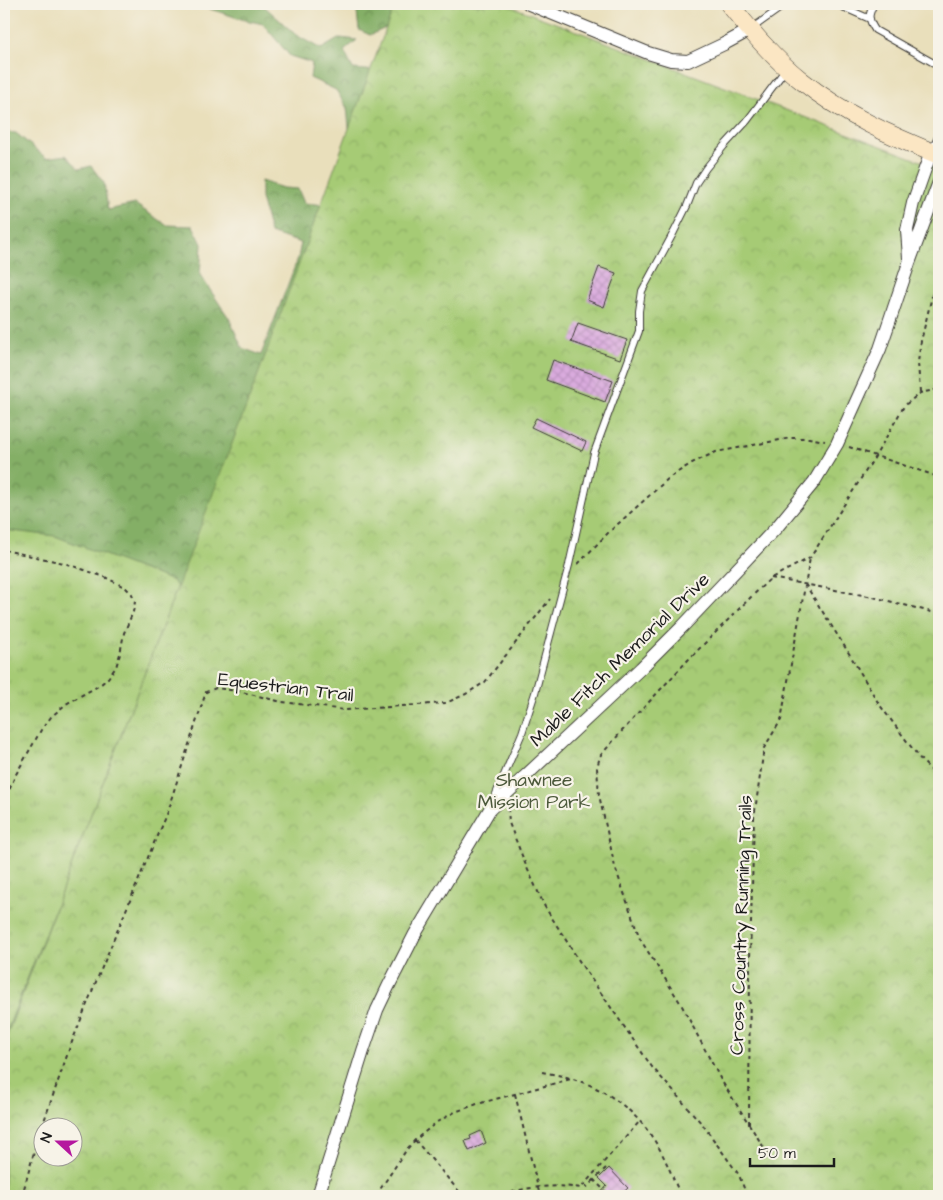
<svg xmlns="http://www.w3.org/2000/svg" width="943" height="1200" font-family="'Architects Daughter',sans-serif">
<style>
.grass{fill:url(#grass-tufts);stroke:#617448}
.forest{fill:url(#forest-crowns);stroke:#506641}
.park{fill:url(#park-crowns);stroke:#617448;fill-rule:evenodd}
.building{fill:url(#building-cross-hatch)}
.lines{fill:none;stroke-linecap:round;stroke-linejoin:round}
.service-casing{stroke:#3b3934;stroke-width:8}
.minor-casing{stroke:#3b3934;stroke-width:14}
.secondary-casing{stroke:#3b3934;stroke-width:19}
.path{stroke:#3b3934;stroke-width:2;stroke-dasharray:4 4;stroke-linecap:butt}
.service{stroke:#fff;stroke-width:6}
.minor{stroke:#fff;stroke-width:12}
.secondary{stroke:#fbe6c3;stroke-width:18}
.labels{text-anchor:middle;stroke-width:4.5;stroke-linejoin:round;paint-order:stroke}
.street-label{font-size:19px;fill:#1c1c1c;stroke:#f7f3e8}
.park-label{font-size:19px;fill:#4c593b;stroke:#f7f3e8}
</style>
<defs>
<pattern id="grass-tufts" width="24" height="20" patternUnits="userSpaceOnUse" patternTransform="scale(1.25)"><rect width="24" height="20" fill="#a6cb75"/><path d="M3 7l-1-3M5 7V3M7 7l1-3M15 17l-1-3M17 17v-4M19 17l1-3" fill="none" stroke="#8eae65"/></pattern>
<pattern id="forest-crowns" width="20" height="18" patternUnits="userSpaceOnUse" patternTransform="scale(1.25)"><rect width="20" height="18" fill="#84af66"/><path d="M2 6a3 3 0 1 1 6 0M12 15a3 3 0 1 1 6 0" fill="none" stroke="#6b8e53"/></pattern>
<pattern id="park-crowns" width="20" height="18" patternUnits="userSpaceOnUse" patternTransform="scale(1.25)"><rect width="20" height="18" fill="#a6cb75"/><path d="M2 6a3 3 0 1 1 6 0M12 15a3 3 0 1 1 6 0" fill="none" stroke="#8eae65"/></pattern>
<pattern id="building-cross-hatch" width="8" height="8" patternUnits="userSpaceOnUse" patternTransform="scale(1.25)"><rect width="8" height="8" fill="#daabde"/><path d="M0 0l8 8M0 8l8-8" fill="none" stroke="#ba93be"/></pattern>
</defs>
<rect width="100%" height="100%" fill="#f7f3e8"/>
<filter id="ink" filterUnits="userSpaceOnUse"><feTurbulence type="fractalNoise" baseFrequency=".02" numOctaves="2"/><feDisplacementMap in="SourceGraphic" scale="10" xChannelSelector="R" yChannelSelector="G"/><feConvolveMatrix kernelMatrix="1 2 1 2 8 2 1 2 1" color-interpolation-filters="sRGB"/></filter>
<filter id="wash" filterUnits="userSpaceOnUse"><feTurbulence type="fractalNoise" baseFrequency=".0096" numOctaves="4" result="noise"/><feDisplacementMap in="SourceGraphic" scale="20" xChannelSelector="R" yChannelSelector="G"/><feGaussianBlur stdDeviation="1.12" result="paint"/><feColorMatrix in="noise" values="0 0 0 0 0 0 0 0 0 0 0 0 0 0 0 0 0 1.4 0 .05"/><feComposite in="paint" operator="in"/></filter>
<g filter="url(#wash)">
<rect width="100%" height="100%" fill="#e9dfbb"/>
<path class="grass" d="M4,229l248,162 -248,652z"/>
<path class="forest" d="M211,4h54l-1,2 32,29 25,14 19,-11 17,2 -13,11 9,18 25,2 19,-48 -27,12 -11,-5 -3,-26h34l11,5 87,258 -484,929v-158l176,-447 -7,-10 -118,-45 -51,-6v-398l12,1 30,25 20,-3 13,14 12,-3 13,17 4,27 27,-6 31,21 27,1 9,18 -2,31 29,43 13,30 19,7 37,-97 3,-15 -31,-10 -9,-35v-17l22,7 15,1 6,14 22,2 24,-69 -3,-28 -11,-18 -26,-12 2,-15 -22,-7 -27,-32 -22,-5 -37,-12z"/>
<path class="park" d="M395,4h110l434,164v1028h-935v-153l248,-652zM42,1128h30v30h-30z"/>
<g id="blocks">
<path class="building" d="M599,267l17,6 -12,34 -17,-7z
M578,323l49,17 -7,19 -49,-17z
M553,360l60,21 -8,21 -59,-22z
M536,418l50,24 -4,9 -51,-24z
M481,1131l5,12 -17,8 -4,-10 6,-2 -1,-3z
M609,1168l19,20 -9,8h-21l9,-10 -8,-8z"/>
</g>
</g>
<g filter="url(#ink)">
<use href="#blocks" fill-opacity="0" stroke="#3b3934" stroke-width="1"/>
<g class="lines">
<g class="service-casing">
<path id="service" d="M836,4l34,15
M874,4c-6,11 -6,15 1,26l64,36
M751,29l35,-25
M932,150l7,-15
M493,801l29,-68 13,-40 34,-128 25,-112 45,-122v-20l3,-20 32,-59 13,-26 9,-23 10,-15 18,-22 23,-25 39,-52"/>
</g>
<g class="minor-casing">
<path id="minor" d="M529,4l119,49 23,7 17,1 36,-17 26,-14
M909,258l-2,-28 6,-27 18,-51
M318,1196l45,-145 14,-41 11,-23 27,-53 75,-125 151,-141 42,-42 94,-99 37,-45 23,-38 43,-95 29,-86 30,-81"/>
</g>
<g class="secondary-casing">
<path id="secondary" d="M729,4c22,27 45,55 73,77 41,33 89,55 137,74"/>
</g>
<path class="path" d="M920,392l-2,-30 3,-21 13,-53 5,-4
M849,447l90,30
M4,550l60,13 41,14 21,11 6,6 3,8 -2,10 -9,21 -4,21 -4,13 -8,11 -8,7 -34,19 -15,13 -10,13 -26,46 -11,27
M578,564l31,-32 61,-55 22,-14 24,-11 75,-14h18l16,3
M771,578l102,19 66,17
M805,584l45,71 29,49 42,56 18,18
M508,808l1,15 18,45 18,39 38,60 69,100 51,58 36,50 8,21
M542,1072c11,2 23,4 34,8 30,9 59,31 76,57 13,18 20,40 29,59
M515,1094l25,102
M749,1124l1,-167 4,-139 10,-70 17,-28 29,-162
M415,1140l48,56
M768,1154l-47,-74 -40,-76 -41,-65 -25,-72 -16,-72 -2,-27 3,-12 22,-25 66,-71 63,-63 20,-19 39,-20 66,-103 28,-49 16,-13 19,-4
M606,1168l-12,12 16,16
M585,1185l2,2 7,-7
M22,1196l15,-55 33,-94 23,-58 74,-177 39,-120 10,-4 22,3 44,11 63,8 101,-7 20,-9 19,-12 65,-83
M378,1196l3,-8 26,-39 8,-9 22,-18 18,-10 22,-8 94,-25
M505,1196c3,-2 7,-4 11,-5 18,-5 46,-6 65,-3l59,-67"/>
<use href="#service" class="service"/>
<use href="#minor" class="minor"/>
<use href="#secondary" class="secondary"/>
</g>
</g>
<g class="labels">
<g class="street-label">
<text transform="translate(619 659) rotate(-44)" y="7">Mable Fitch Memorial Drive</text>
<text transform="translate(286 686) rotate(7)" y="7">Equestrian Trail</text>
<text transform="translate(740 925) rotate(-88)" y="7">Cross Country Running Trails</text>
</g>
<g class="park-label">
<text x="534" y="786">Shawnee<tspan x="534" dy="22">Mission Park</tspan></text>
</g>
</g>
<rect width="943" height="1200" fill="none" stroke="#f7f3e8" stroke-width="20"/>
<g transform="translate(58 1142) rotate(291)"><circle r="24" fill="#f7f3e8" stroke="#9f9d96"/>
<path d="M0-4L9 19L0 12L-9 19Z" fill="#b5179e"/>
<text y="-8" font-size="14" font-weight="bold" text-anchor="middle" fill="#1c1c1c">N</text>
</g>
<path d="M750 1158v8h84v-8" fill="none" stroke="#1c1c1c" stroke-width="2.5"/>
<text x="758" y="1158" font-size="15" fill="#1c1c1c" stroke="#f7f3e8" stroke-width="4" paint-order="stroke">50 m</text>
</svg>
